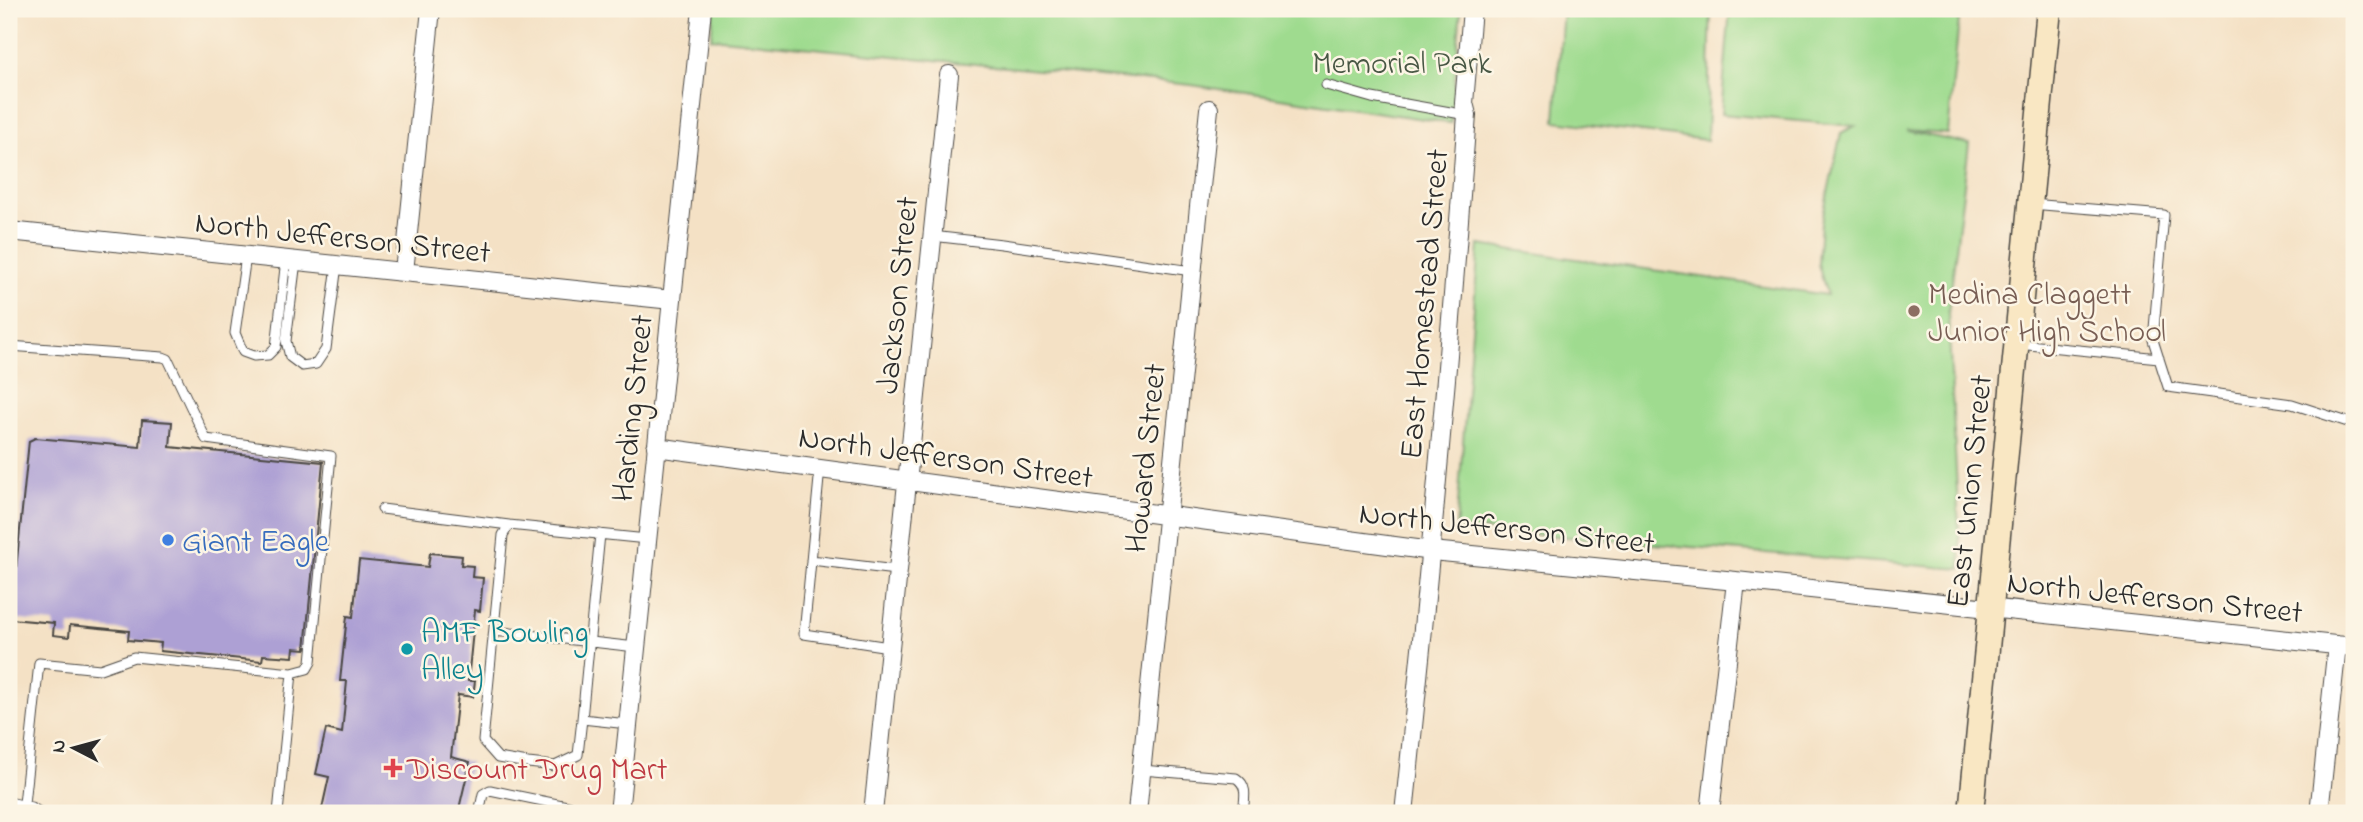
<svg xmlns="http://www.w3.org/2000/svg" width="2363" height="822" font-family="'Indie Flower',sans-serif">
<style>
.green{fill:#9fdb8f;stroke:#65835d;stroke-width:2}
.building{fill:#ada0d4}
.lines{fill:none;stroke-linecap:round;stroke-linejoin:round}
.lane-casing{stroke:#494642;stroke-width:11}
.street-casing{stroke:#494642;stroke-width:20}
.secondary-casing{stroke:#494642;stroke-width:27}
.lane{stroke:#fff;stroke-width:9}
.street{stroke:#fff;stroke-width:18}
.secondary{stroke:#f9e7c3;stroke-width:24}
.education-dot{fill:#8d6e63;stroke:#fcf5e5;stroke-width:2.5}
.shop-dot{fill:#3f7fe0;stroke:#fcf5e5;stroke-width:2.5}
.culture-dot{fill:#0f9aa8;stroke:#fcf5e5;stroke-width:2.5}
.health-dot{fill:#e0444e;stroke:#fcf5e5;stroke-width:2.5}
.labels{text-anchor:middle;stroke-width:5;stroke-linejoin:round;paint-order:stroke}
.park-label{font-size:32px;fill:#485744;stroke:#fcf5e5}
.street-label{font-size:32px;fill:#2b2b2b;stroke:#fcf5e5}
.education-label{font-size:32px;fill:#785e54;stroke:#fcf5e5;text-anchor:start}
.shop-label{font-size:32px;fill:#366cbe;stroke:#fcf5e5;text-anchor:start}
.culture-label{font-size:32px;fill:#0d838f;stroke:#fcf5e5;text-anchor:start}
.health-label{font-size:32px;fill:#be3a42;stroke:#fcf5e5;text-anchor:start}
</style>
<rect width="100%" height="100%" fill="#fcf5e5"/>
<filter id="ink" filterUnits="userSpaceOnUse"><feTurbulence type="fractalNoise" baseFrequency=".0143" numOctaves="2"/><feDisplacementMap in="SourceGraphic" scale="14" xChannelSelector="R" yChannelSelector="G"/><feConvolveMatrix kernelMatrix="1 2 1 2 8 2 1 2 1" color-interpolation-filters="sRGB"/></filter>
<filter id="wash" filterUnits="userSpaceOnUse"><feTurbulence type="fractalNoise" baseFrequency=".00686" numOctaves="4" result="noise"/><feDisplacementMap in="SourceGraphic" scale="28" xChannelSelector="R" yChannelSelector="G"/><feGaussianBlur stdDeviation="1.57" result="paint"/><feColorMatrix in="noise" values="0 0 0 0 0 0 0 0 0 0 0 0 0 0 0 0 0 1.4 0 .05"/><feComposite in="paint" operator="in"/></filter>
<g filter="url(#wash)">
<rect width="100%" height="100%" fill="#f4e1c5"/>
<path class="green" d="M714,9h747l-10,114 -260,-38 -480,-47z
M1563,9h148l-4,131 -152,-19z
M1730,9h230l-12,125 -41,-3 62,13 -21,170 13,255 -505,-41 23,-283 348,50 -9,-31 3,-40 20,-91 14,-7 -134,-12z"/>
<g id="blocks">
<path class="building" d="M142,420l30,2 -2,25 153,15 -18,187 -11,-1 -1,9 -30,-2 -1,6 -102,-10 1,-8 -33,-3 1,-9 -59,-6 -1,12 -16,-2 1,-12 -43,-4 18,-178 6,-3 105,9z
M430,553l32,3 -1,9 12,1 -1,11 11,1 -3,33 -5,-1 -7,71h7l-2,16 -15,-2 -7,62 19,5 -12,51h-137l8,-36 -13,-3 10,-45 16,4 5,-52h-7l7,-65 6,1 6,-57 69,7z"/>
</g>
</g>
<g filter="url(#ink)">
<use href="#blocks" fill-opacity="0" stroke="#494642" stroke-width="2"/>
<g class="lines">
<g class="lane-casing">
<path id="lane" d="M1326,85l46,13 95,17
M2031,204l133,11 -11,125 15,47 124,17 62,20
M932,236l70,8 190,27
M246,256l-11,77 8,19 11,4 14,-1 8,-8 10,-88
M296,261l-10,80 4,16 12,9 14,-2 10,-15 11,-84
M2018,344l141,14
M9,346l154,11 5,2 38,80 125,17 -20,206 -4,7 -15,4 -14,140
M820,468l-16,166 85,13
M382,509l127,16
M811,560l85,10
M494,631l142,16
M582,719l18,-185
M628,724l-46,-5 -4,36 -23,11 -27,-3 -30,-5 -15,-17 20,-206 6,-10 138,14
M1142,770l94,8c13,8 8,22 7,35
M9,802l22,5 10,6
M23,813l16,-150 61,6 34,-12 158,16
M479,813l4,-19 7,-4 111,23"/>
</g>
<g class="street-casing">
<path id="street" d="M9,231l663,69
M404,272l27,-263
M656,447l776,104 304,30 618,66
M619,813l83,-804
M873,813l76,-738
M1137,813l72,-704
M1404,813c25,-232 46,-465 63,-698l-3,-12 8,-94
M1710,813l26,-232
M2319,813l18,-168"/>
</g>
<g class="secondary-casing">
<path id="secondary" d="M1971,813l78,-804"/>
</g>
<use href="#lane" class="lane"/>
<use href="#street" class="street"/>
<use href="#secondary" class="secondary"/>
</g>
</g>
<circle class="education-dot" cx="1914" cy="311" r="7"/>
<circle class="shop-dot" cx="168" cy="540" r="7"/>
<circle class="culture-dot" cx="407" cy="649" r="7"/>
<path class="health-dot" d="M389.5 757.5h7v7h7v7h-7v7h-7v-7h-7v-7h7z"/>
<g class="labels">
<g class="park-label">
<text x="1402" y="73">Memorial Park</text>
</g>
<g class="street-label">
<text transform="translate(343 236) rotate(6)" y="11">North Jefferson Street</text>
<text transform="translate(896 295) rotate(-84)" y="11">Jackson Street</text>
<text transform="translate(1423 304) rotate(-85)" y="11">East Homestead Street</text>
<text transform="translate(631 408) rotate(-84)" y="11">Harding Street</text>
<text transform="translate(946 456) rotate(8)" y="11">North Jefferson Street</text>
<text transform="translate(1144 458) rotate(-84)" y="11">Howard Street</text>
<text transform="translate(1968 491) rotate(-84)" y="11">East Union Street</text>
<text transform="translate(1507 527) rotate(6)" y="11">North Jefferson Street</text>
<text transform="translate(2155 596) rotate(6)" y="11">North Jefferson Street</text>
</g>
<g class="education-label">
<text x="1928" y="304">Medina Claggett<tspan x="1928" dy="37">Junior High School</tspan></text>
</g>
<g class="shop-label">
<text x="182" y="551">Giant Eagle</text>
</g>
<g class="culture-label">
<text x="421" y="642">AMF Bowling<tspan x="421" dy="37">Alley</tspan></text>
</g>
<g class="health-label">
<text x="407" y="779">Discount Drug Mart</text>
</g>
</g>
<rect width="2363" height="822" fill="none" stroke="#fcf5e5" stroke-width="35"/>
<g transform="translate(74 748) rotate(276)" stroke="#fcf5e5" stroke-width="5" paint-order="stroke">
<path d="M0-5L12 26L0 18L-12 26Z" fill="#2b2b2b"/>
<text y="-10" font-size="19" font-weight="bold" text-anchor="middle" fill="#2b2b2b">N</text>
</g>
</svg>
